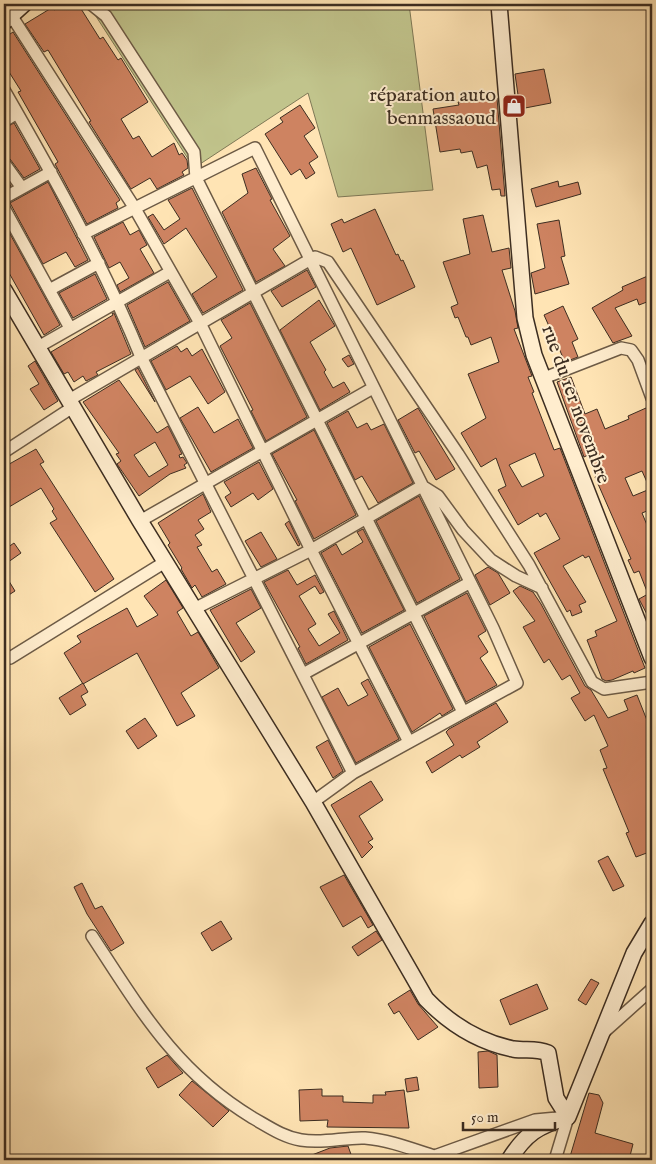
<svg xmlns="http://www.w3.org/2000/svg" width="656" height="1164" font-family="'IM FELL English',serif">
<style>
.green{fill:#c1c48c;stroke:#7e7856}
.building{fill:#ce8361;stroke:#3c2d21;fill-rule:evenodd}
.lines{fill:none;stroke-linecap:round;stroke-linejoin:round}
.street-casing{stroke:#6d5b46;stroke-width:14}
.secondary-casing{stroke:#3c2d21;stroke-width:18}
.street{stroke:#ffedce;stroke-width:11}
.secondary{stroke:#ffedce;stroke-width:15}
.labels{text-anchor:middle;stroke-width:4;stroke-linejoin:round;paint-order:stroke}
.poi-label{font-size:20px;fill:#3c2d21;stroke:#ffedce;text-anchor:end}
.street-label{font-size:20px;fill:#3c2d21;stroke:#ffedce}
</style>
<rect width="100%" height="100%" fill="#ffe4b4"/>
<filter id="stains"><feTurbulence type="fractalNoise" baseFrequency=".004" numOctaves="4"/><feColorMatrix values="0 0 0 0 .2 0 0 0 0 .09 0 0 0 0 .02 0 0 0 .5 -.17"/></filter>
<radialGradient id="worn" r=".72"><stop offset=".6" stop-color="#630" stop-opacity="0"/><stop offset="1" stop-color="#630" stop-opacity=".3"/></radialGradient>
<path class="green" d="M88,4h321l24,186 -95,7 -30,-104 -114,75z"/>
<path class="building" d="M64,4h14l22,35 3,-2 15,23 3,-2 27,44 -27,17 12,20 6,-3 13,21 22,-14 5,12 3,-2 5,7 1,8 -6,4 2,3 -27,14 -7,-11 -19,11 -42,-67 2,-1 -43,-71 -4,2 -19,-28 28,-17 1,3z
M13,32l107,168 -4,3 2,5 -31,16 -32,-60 3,-2 -40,-70 3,-1 -17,-27v-26z
M544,69l7,34 -31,6 -5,-35z
M497,98l8,98h-4l-1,-7 -8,1 -5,-25 -10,3 -5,-17 -11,2 -1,-4 -20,3 -7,-43 26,-4 -1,-3z
M300,105l15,23 -11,8 14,21 -9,6 6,10 -9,6 -6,-10 -9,6 -26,-41 18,-12 -3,-4z
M14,123l26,46 -16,9 -14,-19 -6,-3v-28z
M256,168l16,31 -2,1 20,36 -17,13 12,17 -29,16 -34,-70 26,-19 -6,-19z
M4,175l7,11 -7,4z
M558,181l1,6 19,-5 3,12 -45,13 -5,-18z
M48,182l40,78 -13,7 -9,-15 -23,12 -33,-61z
M192,188l51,102 -40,23 -11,-19 25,-17 -31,-49 -22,16 -16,-27 5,-3 11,16 16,-11 -12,-19z
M375,209l21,46 2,-1 3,7 2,-1 12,27 -38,18 -26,-57 -8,4 -12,-28 11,-5 2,4z
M483,215l9,37 17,-4 2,20 -9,2 13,41 3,17 -4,1 18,47 -4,1 6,15 -2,1 22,57 6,-2 85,220 -11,5 -1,-2 -21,9 -6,1 -4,-2 -15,-39 10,-4 -2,-5 22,-10 -28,-65 -4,2 -2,-3 -20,11 23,36 -7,3 3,7 -10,4 -2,-6 -3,2 -33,-59 26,-14 -14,-26 -6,4 -2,-4 -20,12 -20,-35 8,-4 -10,-28 -15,9 -20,-34 25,-15 -18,-44 31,-12 -8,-25 -20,8 -3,-8h-2l-8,-20 -3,1 -4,-11 7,-3 -15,-42 27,-8 -7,-35zM535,453l9,23 -22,11 -13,-22z
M559,220l6,36 -4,1 8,27 -34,10 -4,-21 14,-5 -8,-44z
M123,222l7,13 9,-5 8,15 -7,4 14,24 -34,19 -3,-7 12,-7 -9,-16 -11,6 -15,-31z
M4,223l56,102 -16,10 -40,-71z
M307,270l9,17 -34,20 -11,-16z
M95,274l12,25 -34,19 -14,-25z
M650,275l2,6v19l-13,5 -2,-6 -22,9 17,28 -19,7 -21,-35 31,-18 -1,-3z
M168,282l22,39 -45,26 -18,-42z
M319,300l16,26 -25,16 16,28 -2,2 9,16 11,-6 6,10 -30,18 -40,-80z
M250,303l57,114 -41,24 -15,-30 2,-1 -33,-64 12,-8 -11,-18z
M563,306l15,33 -6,3 6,15 -13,5 -21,-47z
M112,313h2l17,41 -35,18 2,3 -12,6 -3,-5 -9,6 -6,-10 -4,2 -13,-22 62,-37z
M177,346l4,6 6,-4 5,8 10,-7 23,43 -17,12 -18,-28 -24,14 -15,-29z
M349,355l5,9 -6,3 -6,-8z
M35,361l23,40 -14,9 -14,-21 9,-5 -11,-18z
M138,368l17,34 -20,-32z
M571,377l14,37 12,-5 8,20 24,-10 -1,-3 18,-8 6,16v85l-10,4 10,24v87l-13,-25 9,-5 -9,-23 -5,2 -6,-13 3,-1 -36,-82 3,-1 -10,-21 -4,2 -27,-75zM642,471l8,18 -17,7 -8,-18z
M119,380l38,53 11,-7 14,28 -3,1 1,3 3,-1 4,6 -3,2 2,3 -16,6 -31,22 -22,-32 4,-3 -5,-7 3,-1 -36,-51zM155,442l13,23 -19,12 -15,-22z
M198,407l16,26 24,-14 15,29 -42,24 -31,-54z
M418,408l37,61 -19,11 -17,-29 -4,2 -17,-33z
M348,411l9,17 10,-5 4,7 13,-6 29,59 -35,20 -16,-27 -7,4 -28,-57z
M314,430l42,85 -42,24 -19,-38 2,-1 -25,-46z
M36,449l8,13 -4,2 74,115 -19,13 -45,-69 7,-4 -5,-8 2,-2 -13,-21 -37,22v-43z
M259,462l14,27 -15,11 -5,-7 -22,14 -6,-10 6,-4 -7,-11z
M203,494l8,18 -13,8 6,9 -9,6 7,10 -5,2 15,25 5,-3 9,15 -24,13 -7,-12 -3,3 -11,-19 1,-1 -14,-23 2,-2 -12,-20z
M419,496l41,83 -43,24 -41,-82z
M289,521l11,24 -2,1 -13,-22z
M363,529l41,81 -42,23 -41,-80 15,-9 6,11 21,-13 -6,-10z
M261,532l16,27 -16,8 -16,-26z
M14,543l7,10 -17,12v-15z
M488,567l10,6 12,20 -20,12 -15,-30z
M288,570l9,15 18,-10 9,17 -4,2 -5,-8 -16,10 17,28 -8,5 11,17 21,-13 -12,-19 6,-3 14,29 -42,24 -8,-16 2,-1 -36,-65z
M4,573l11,18 -11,7z
M166,580l17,28 -6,4 14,24 7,-4 21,36 -38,25 14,23 -18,10 -40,-73 -54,31 -19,-31 17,-11 -4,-6 50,-28 10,19 21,-12 -14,-19z
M520,586l13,6 8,12 44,82 6,4 17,28 20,-8 -4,-10 13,-5 15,38v118l-16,6 -10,-24 3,-1 -26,-63 4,-1 -7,-18 8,-4 -14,-31 -9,6 -14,-23 9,-5 -10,-18 -8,5 -13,-21 -5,4 -21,-36 12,-6 -22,-30z
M251,589l10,19 -25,15 19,29 -14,10 -31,-52z
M467,593l19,38 -8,5 10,16 -8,6 17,27 -31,17 -42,-86z
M410,624l43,85 -11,7 -2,-3 -28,19 -43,-85z
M368,679l31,60 -43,24 -34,-66 16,-9 10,18 20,-11 -7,-12z
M83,683l5,9 -7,4 5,9 -16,10 -11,-17z
M496,703l12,19 -31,20 3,5 -18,11 -2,-3 -28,18 -6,-11 28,-17 -8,-13 3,-3z
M145,718l12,18 -19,13 -12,-18z
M328,740l15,31 -10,7 -17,-31z
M371,781l12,19 -24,16 14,23 -5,3 5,5 -11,11 -31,-53z
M608,856l16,30 -11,5 -15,-30z
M344,875l29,50 -5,3 -7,-12 -18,11 -23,-40z
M82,883l13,26 7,-3 22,37 -13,8 -24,-37 -13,-27z
M221,921l11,18 -20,12 -11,-18z
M376,931l6,9 -24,16 -6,-9z
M591,979l8,4 -13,22 -8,-5z
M537,984l11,25 -38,16 -10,-25z
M410,990l8,14 20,23 -20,13 -19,-29 -5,3 -6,-10z
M488,1051l9,4 1,32 -19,1 -1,-36z
M167,1055l16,18 -25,15 -12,-20z
M417,1077l2,13 -12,2 -2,-13z
M192,1081l37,30 -16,16 -34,-32z
M322,1089v7h21v6l30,1v-8h13l-1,-3 19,-2 5,38 -82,-1 1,-7 -28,1 -1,-31z
M589,1093l10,2 4,8 -8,30 38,11 -4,16h-60z
M348,1146l5,14h-54l31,-12z"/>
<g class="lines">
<g class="street-casing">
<path id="street" d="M91,4l15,12 88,136 2,26 267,534
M11,15l123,192 66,116 111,227 98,192
M4,90c50,87 99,174 137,267l212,416
M4,121l13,-8
M4,163l18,25
M4,198l47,-26
M4,208l66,120
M83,234l172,-86 238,480 24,55 -164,90 -40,29
M49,290l50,-27
M38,347l132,-75
M544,378l77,-30 10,2 7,10 14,38
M69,400l235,-137 11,-6 13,5 130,192 71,111 63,117 12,7 48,-7
M4,452l69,-45
M140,521l233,-133
M194,609l117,-59 111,-64 16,10 25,34 28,30 25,16 26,12
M10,658l155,-96
M303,674l166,-91
M92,936c48,73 83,135 161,182 16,9 30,19 48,22 23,4 43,-3 64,-2 24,2 47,11 69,18
M604,1032l48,-43
M429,1158l106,-38 33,-3 -13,43"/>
</g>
<g class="secondary-casing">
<path id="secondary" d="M499,4l26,314 9,37 118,303
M4,22l20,-18
M4,290l136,231 173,281 113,197c24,25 53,43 87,50 13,2 23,-1 35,4l8,45 12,19
M509,1160c17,-27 29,-34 59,-43l66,-164 18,-30"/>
</g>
<use href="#street" class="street"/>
<use href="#secondary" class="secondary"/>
</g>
<defs>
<g id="shop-square" transform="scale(1.25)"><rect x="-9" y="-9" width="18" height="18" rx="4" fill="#8f2418" stroke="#ffedce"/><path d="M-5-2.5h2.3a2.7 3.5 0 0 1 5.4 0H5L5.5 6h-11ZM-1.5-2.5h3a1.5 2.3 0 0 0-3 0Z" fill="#fff"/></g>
</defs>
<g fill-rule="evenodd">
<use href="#shop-square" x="514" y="106"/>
</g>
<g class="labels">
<g class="poi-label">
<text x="496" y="101">réparation auto<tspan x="496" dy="23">benmassaoud</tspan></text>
</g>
<g class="street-label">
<text transform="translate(577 404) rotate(70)" y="7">rue du 1er novembre</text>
</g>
</g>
<rect width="656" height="1164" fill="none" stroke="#ffe4b4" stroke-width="20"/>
<rect x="5" y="5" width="646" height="1154" fill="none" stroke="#3c2d21" stroke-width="2.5"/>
<rect x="10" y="10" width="636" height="1144" fill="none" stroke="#3c2d21"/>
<path d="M463 1122v8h92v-8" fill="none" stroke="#3c2d21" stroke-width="2.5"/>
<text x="471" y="1122" font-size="15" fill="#3c2d21" stroke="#ffedce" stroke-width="4" paint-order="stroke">50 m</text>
<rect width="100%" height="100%" filter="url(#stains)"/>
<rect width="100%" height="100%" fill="url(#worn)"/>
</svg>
